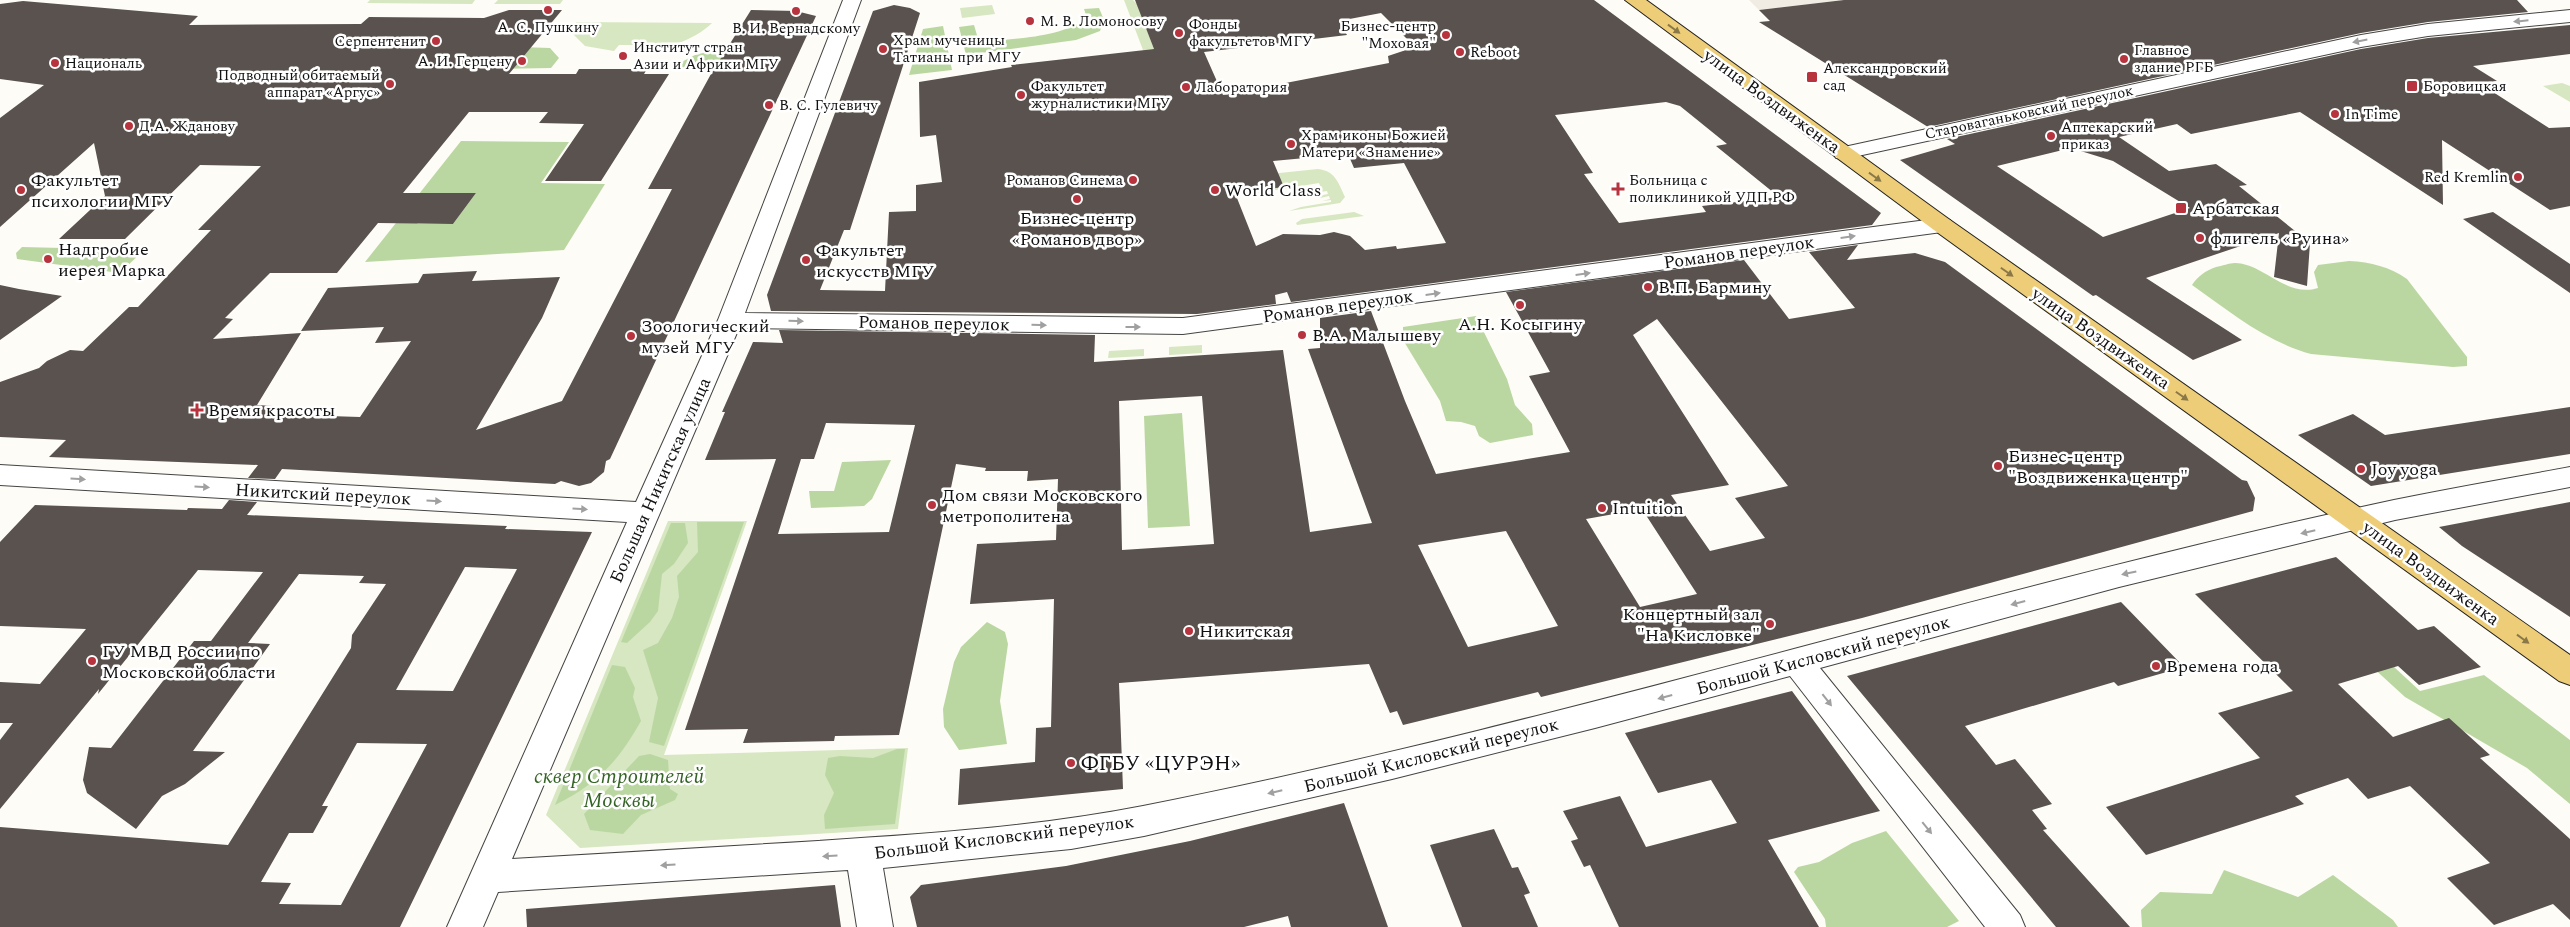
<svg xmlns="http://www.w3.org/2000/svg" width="2570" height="927" font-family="Spectral,serif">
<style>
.green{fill:#d6e7c1}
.forest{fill:#bbd7a1;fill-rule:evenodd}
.plaza{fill:#f0ece3}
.building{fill:#59524e;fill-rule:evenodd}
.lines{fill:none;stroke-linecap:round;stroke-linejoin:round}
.minor-casing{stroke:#444;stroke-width:2}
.major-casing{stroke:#222;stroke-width:2}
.minor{fill:#fff;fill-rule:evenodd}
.major{fill:#edcd77;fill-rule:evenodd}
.oneway{fill:#a0a0a0}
.oneway2{fill:#8a7849}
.poi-dot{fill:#b7333d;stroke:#fff;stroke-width:2}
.labels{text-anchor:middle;stroke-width:5;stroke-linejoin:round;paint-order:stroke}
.far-poi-label{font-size:15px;fill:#111;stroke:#fff;text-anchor:start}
.far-street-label{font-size:15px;fill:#111;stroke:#fff}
.street-label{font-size:18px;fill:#111;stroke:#fff}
.poi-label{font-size:18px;fill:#111;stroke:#fff;text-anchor:start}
.near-poi-label{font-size:21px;fill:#111;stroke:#fff;text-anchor:start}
.near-park-label{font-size:21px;font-style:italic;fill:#346425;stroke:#fff}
</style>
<rect width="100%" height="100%" fill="#fefcf6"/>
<path class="green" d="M370,0h105l-3,4 -105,-1z
M498,0h65l-3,4h-66z
M1124,0h9l4,4 17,45 -11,1z
M992,5l3,9 -33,4 -2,-10z
M576,22l136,1c-20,19 -46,25 -73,29l4,-7h-24l-5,6 -29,-5 -13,-13z
M2562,83l8,3v16l-27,-16z
M1318,169c17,2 20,13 27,28l-5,6 -51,8 12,-4 30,-5v-2l-9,1 8,-2 -1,-3 -9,2 -1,-2 9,-2 -1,-3 -13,2 8,-3 -3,-7 -61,10 11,-19z
M1354,212l10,4 -67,9 -1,-2 6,-4z
M1202,345v8l-33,2v-8z
M1144,349v7l-36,2 1,-7z
M668,521h79l-83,234 244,-7 -10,81 -318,19 -34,-33z"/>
<path class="forest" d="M1099,8l5,12 -4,11 -24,9 -110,15 -7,-28 15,-2 5,17c35,-4 79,-3 108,-24l-3,-9z
M943,26l9,44 -43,5 14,-46z
M730,46l1,23 -59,-2 23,-12z
M521,47l29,1 9,10 -8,10 -54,1z
M461,141l108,1 -28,41 64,1 -41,66 -199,12zM441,193h35l-23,31h-36z
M22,247l122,3 -20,19 -12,3 -95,-13 -1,-6z
M2349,261c22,1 41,6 58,18l60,78v9l-14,1 -142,-13c-45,-12 -82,-43 -119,-69 6,-9 13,-14 24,-18 6,-1 13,-4 19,-4 30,1 51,35 83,25l-4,-16 4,-7z
M1476,316l31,63 8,26 17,19 1,11 -43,8 -11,-7 -4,-10 -14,-4 -15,-1 -6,-20 -37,-61v-13z
M1182,413l8,113 -42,2 -4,-112z
M891,460l-19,39 -8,7 -53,2 -2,-17h25l8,-29z
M697,522h47l-80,224 -15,-4 9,-44 -15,-48 15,-7 14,-25 7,-21 -2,-21 21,-24z
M671,523h14l3,20 -14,21 -12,10 -4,37 -8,11 -23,21 -6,-1z
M2297,577l123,114 64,-16 86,65v64l-43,-36 -122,-71 -107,-98z
M987,622l18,10 3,12 -8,57 7,43 -48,6 -15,-23 -1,-18 11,-47 7,-15z
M612,665l13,2 10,21 -2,9 8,24c-23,41 -44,63 -86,84z
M897,749h8l-10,75 -70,5 -1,-14 10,-22 -9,-18 3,-17 12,-2 33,2z
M650,754l18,6 2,29 8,5 -3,6 -34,15 -18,19 -33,-4 -6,-16 55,-58z
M1886,831l73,90 -12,6h-121l-1,-8 -31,-47 4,-5 21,-5 33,-19z
M2224,870l74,27 35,-22 60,45 5,7h-256l-1,-17 19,-18 52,2z"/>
<path class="plaza" d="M1749,0h95l-85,10z"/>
<path class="building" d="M1135,0h459l287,213 -9,12 -581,77 -4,-10 -12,3 1,9 -79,10 -426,-3 -4,-16 106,-284 21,-6 16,3 10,5 -70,217h-6l-24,60 65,1 4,-79 27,-1v-26l26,-3 -6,-47 -16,2 -1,-55 93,-15 -1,-2 143,-16zM1381,13l34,34 -27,9 1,7 -166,32 -19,-43 143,-17 -8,-14zM1666,102l14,4 47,38 -11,2 63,51 -77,9 4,6 -87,11 -35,-49 9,-1 -38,-58zM1348,154l6,14 50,-5 42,80 -49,6 -1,-3 -31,4 -15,-14 -16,-4 -14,3 -37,-1 -27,12 -21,-53 49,-6 -11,-26z
M1844,0h673l11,12 -100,10 -67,11 -433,94 -169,-105 11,-1 -11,-11z
M23,1l175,15 -9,9 172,-1 8,-7 115,1 25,-8h53l-53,64h67l3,-5h68l-3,5h25l-68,107h-56l39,-57 -45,-1 9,-11h-79l-66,81h73l-23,31 -75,-1 -41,50h-67l-45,45 8,1 -20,20 88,-6 -44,72 16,1 -7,8 94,3 51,-76 -36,2 9,-16 -83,4 27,-43 90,-5 5,-9 54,-3 -5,10 88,-4 -18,41 -66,112 86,-29 110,-212h-24l63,-115 40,-64 45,1 20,5 -206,443 -4,2 -2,11 -13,11 -12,3 -18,-5 -6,3 -273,-15 -7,10 -27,-1 10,-13 -209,-8 17,-17 -66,-3v-55l39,-14 8,-7 23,-11 13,1 46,-44h9l73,-77h-13l63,-64 -61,-1 -75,74h-66l46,-43 -11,-53 -94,84v-109l44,-33 -44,-6v-75z
M2570,25v29l-97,12 24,15 -18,2 70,45 21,-1v79l-20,4 -108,-70 1,65 -143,-93 -109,22 -14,-10 -58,13 50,34 47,-7 31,21 -8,1 71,57 -3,43 -33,-9 5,-44 -133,45 96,62 -49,20 -97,-65 -3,1 -193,-136 55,-16 -8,-5 414,-90 67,-11zM2071,148l42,13 77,47 -87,29 -106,-71z
M2493,212l77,52v29l-107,-74z
M1858,245l-11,15 68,-7 30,9 297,218 5,1 8,17 -2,13 -391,107 -321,79 -3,-5 -135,33 -6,-14 -7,2 -21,-49 -250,19 4,106 -165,16 2,-36 75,-7 1,-34 15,-1 3,-128 -84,5 7,-60 79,-4 2,-61 -31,2 1,-10h-43l1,-3 -30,-4 -57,271 -64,1 -1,5 -91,2 5,-14 -63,1 91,-271 -71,1 20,-48h-3l31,-70 30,1 -4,-13 316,5 -1,27 189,-12 27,182 62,-9 -64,-174 12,-1v-30l51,-7 34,90 31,73 134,-22 -41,-76 21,-4 -44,-80 238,-32 45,59 66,-11 -46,-56zM1657,319l131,167 -53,12 30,40 -55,13 -39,-56 58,-10 -96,-150zM1202,396l12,148 -92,6 -3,-149zM826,423l89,2 -26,107 -111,2 23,-75h13zM1642,509l55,85 -57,13 -54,-88zM1506,531l52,95 -90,21 -50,-102z
M0,285l19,4 43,7 -62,44z
M2570,407v47l-199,32 -73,-51 55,-21 32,21z
M229,500l28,2 -10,13 260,11 -2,3 87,3 -192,395h-400v-100l228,18 123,-197 1,-13 34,-51 -27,-1 5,-7 -65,-2 -51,69 22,1 -77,107 32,1 -40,32 -23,12 -26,33 -49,-36 -4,-13 6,-33 22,1 83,-107h17l52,-69 -65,-2 -100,124 1,-5 -99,120v-69l13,-17h-13v-41l40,2 46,-55 -86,-3v-84l35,-37 152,5 1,-2 34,1zM465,567l52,2 -64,122 -57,-1zM357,743l70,1 -86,161 -62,-1 12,-21 -30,-1 28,-49h24l15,-27h-6z
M2570,502v115l-108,-71 -23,-19z
M2336,557l82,73 16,-4 47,41 -62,18 -21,-19 -60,18 55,53 56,-19 41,37 -10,3 90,81v81l-17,-16 -59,21 -47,-47 43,-15 -80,-77 -42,13 -20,-21 -53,18 9,8 -158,51 -40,-48 154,-49 -42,-45 75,-22 -98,-97z
M2121,602l63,65 -66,19 -4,-4 -149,44 31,39 19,-6 37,45 -20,6 15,19 -4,1 87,97h-74l-209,-251z
M1792,691l88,120 -112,29 51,87h-200l-29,-62 -6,2 -13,-26 7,-2 -15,-28 57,-15 26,51 91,-24 -26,-43 -53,13 -33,-60z
M1344,803l44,124h-97l-3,-11 -44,11h-327l-7,-30 11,-12 145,-19 124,-25z
M1494,829l18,39 6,-1 12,26 -6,2 14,32h-76l-32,-82z
M835,885l6,42h-314l-1,-18z"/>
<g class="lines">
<g class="minor-casing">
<path id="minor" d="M843,0h18l-116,313 438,5 759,-100 8,2 3,5 -3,5 -8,2 -759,102 -444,-6 -227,531c102,-6 204,-12 306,-18 108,-7 218,-14 325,-35 421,-83 831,-216 1251,-306 58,-12 117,-22 176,-33v20l-175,33 -276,67 -299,81 200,247 5,12h-40l-195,-251 -195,52 -203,51 -248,57 -73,13 -188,19 10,59h-36l-9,-57 -350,22 -15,35h-36l180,-405 -627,-37v-20l636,37 82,-182z
M2570,10v12l-142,14 -67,11 -517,112 -8,-1 -3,-5 3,-5 8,-1 517,-112 67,-11z"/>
</g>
<g class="major-casing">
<path id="major" d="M1625,0h21l304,220 620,435v30l-11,-4 -625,-451z"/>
</g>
<use href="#minor" class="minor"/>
<use href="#major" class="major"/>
</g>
<defs><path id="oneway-solid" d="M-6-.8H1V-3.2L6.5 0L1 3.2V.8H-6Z" transform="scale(1.25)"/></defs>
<g class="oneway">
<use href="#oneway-solid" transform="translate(2521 21) rotate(174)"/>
<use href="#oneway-solid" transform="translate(2360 41) rotate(169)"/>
<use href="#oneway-solid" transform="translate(1848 237) rotate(-8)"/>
<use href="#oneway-solid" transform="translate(1583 274) rotate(-8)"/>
<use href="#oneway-solid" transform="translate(1433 294) rotate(-8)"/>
<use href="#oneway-solid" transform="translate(796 321) rotate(1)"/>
<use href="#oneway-solid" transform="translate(1039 325) rotate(1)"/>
<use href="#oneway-solid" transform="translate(1133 327)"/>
<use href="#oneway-solid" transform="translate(78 479) rotate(3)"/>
<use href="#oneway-solid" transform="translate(202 487) rotate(3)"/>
<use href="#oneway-solid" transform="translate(434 501) rotate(3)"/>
<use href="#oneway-solid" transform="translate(580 509) rotate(3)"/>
<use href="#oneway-solid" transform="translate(2308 532) rotate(167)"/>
<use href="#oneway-solid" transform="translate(2129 573) rotate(168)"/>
<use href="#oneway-solid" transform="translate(2018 603) rotate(165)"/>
<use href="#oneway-solid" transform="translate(1665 697) rotate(165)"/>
<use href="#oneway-solid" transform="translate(1827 700) rotate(52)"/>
<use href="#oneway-solid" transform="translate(1275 792) rotate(167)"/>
<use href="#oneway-solid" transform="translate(1927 828) rotate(51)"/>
<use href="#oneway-solid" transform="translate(830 856) rotate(177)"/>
<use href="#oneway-solid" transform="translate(668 865) rotate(176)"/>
</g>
<g class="oneway2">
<use href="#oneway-solid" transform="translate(1674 29) rotate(36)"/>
<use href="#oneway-solid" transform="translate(1875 177) rotate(36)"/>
<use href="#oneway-solid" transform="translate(2007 272) rotate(35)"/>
<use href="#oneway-solid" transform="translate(2182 396) rotate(35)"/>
<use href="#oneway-solid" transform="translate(2523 639) rotate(36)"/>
</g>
<g class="poi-dot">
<circle cx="548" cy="10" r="5"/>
<circle cx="796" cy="11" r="5"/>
<circle cx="1030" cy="21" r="5"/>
<circle cx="1179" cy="33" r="5"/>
<circle cx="1446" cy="35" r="5"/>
<circle cx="436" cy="41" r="5"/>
<circle cx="883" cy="49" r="5"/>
<circle cx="1460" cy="52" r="5"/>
<circle cx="623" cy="56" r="5"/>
<circle cx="2124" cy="59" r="5"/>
<circle cx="522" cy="61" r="5"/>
<circle cx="55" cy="63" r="5"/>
<rect x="1806" y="71" width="12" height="12" rx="2.5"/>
<circle cx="390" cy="84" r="5"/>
<rect x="2406" y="80" width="12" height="12" rx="2.5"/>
<circle cx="1186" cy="87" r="5"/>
<circle cx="1021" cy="95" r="5"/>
<circle cx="769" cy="105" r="5"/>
<circle cx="2335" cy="114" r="5"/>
<circle cx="129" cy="126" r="5"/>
<circle cx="2051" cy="136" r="5"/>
<circle cx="1291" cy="144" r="5"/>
<circle cx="2518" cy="177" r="5"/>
<circle cx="1133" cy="180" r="5"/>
<path d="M1615.5 181.5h5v5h5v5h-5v5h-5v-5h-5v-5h5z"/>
<circle cx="21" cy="190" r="5"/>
<circle cx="1215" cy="190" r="5"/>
<circle cx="1077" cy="199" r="5"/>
<rect x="2175" y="202" width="12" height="12" rx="2.5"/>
<circle cx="2200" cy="238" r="5"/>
<circle cx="48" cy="259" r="5"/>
<circle cx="806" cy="260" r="5"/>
<circle cx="1648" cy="287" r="5"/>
<circle cx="1520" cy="305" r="5"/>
<circle cx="1302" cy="335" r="5"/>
<circle cx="631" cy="336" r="5"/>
<path d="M194.5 402.5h5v5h5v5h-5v5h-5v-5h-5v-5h5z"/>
<circle cx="1998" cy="466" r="5"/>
<circle cx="2361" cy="469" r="5"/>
<circle cx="932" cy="505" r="5"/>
<circle cx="1602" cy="508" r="5"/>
<circle cx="1770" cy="624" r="5"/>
<circle cx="1189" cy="631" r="5"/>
<circle cx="92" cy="661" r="5"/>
<circle cx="2156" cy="666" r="5"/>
<circle cx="1071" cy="763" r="5"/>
</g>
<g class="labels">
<g class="far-poi-label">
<text x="1040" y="26">М. В. Ломоносову</text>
<text x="1189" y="29">Фонды<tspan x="1189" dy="17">факультетов МГУ</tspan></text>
<text x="1436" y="31" text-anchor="end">Бизнес-центр<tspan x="1436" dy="17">"Моховая"</tspan></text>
<text x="548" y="32" text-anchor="middle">А. С. Пушкину</text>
<text x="796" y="33" text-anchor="middle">В. И. Вернадскому</text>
<text x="893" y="45">Храм мученицы<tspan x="893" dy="17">Татианы при МГУ</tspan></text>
<text x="426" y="46" text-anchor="end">Серпентенит</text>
<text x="633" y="52">Институт стран<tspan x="633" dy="17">Азии и Африки МГУ</tspan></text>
<text x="2134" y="55">Главное<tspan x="2134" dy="17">здание РГБ</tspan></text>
<text x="1470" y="57">Reboot</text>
<text x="512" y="66" text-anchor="end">А. И. Герцену</text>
<text x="65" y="68">Националь</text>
<text x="1823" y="73">Александровский<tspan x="1823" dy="17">сад</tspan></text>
<text x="380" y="80" text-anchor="end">Подводный обитаемый<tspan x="380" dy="17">аппарат «Аргус»</tspan></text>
<text x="1031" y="91">Факультет<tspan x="1031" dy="17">журналистики МГУ</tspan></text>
<text x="2423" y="91">Боровицкая</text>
<text x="1196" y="92">Лаборатория</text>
<text x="779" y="110">В. С. Гулевичу</text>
<text x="2345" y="119">In Time</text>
<text x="139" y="131">Д.А. Жданову</text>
<text x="2061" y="132">Аптекарский<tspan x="2061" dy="17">приказ</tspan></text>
<text x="1301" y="140">Храм иконы Божией<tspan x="1301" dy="17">Матери «Знамение»</tspan></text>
<text x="2508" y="182" text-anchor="end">Red Kremlin</text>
<text x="1123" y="185" text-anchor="end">Романов Синема</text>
<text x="1629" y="185">Больница с<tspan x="1629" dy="17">поликлиникой УДП РФ</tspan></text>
</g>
<g class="far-street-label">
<text transform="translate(2029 112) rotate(-12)" y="5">Староваганьковский переулок</text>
</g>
<g class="street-label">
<text transform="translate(1772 101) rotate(36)" y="6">улица Воздвиженка</text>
<text transform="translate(1739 252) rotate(-8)" y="6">Романов переулок</text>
<text transform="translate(1338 306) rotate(-8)" y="6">Романов переулок</text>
<text transform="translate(934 323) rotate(1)" y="6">Романов переулок</text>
<text transform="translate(2101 338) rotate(35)" y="6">улица Воздвиженка</text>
<text transform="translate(660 480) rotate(-66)" y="6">Большая Никитская улица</text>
<text transform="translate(323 494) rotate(3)" y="6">Никитский переулок</text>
<text transform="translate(2431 573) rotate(36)" y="6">улица Воздвиженка</text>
<text transform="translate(1823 655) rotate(-15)" y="6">Большой Кисловский переулок</text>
<text transform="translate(1431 755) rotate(-14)" y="6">Большой Кисловский переулок</text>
<text transform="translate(1004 837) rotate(-7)" y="6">Большой Кисловский переулок</text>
</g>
<g class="poi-label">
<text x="31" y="186">Факультет<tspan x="31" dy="21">психологии МГУ</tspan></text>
<text x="1225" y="196">World Class</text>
<text x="2192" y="214">Арбатская</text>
<text x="1077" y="224" text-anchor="middle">Бизнес-центр<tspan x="1077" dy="21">«Романов двор»</tspan></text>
<text x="2210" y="244">флигель «Руина»</text>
<text x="58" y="255">Надгробие<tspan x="58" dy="21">иерея Марка</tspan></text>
<text x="816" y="256">Факультет<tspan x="816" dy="21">искусств МГУ</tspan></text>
<text x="1658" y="293">В.П. Бармину</text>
<text x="1520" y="330" text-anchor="middle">А.Н. Косыгину</text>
<text x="641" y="332">Зоологический<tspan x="641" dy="21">музей МГУ</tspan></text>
<text x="1312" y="341">В.А. Малышеву</text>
<text x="208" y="416">Время красоты</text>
<text x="2008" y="462">Бизнес-центр<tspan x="2008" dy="21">"Воздвиженка центр"</tspan></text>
<text x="2371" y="475">Joy yoga</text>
<text x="942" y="501">Дом связи Московского<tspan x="942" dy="21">метрополитена</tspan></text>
<text x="1612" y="514">Intuition</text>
<text x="1760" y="620" text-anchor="end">Концертный зал<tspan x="1760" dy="21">"На Кисловке"</tspan></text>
<text x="1199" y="637">Никитская</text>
<text x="102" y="657">ГУ МВД России по<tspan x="102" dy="21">Московской области</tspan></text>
<text x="2166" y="672">Времена года</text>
</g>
<g class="near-poi-label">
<text x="1081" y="770">ФГБУ «ЦУРЭН»</text>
</g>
<g class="near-park-label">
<text x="619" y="783">сквер Строителей<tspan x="619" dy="24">Москвы</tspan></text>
</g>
</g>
</svg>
